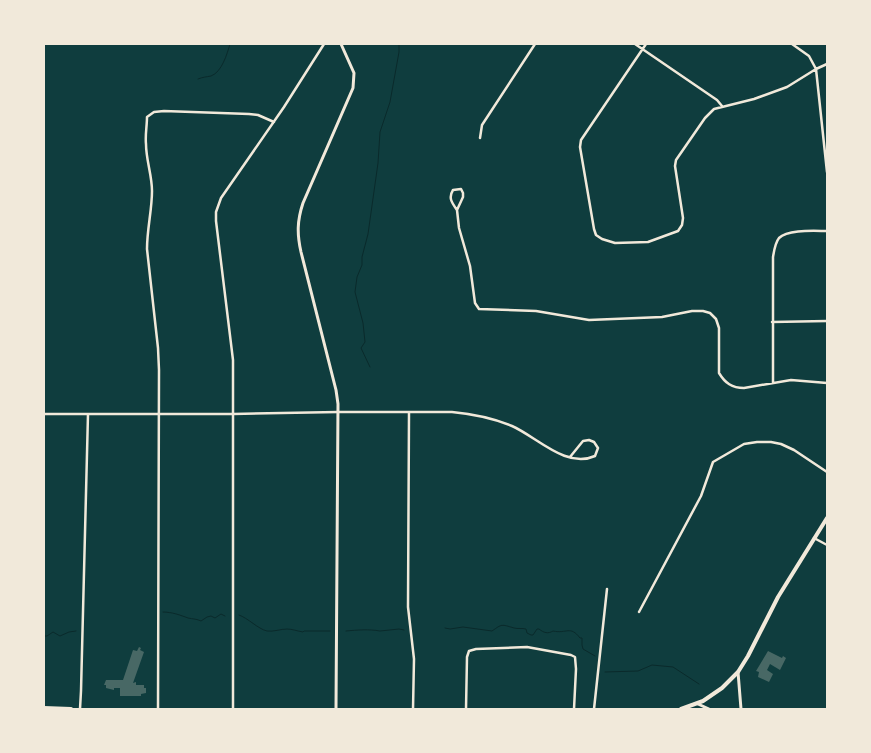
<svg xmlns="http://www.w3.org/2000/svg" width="871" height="753" font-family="'Crimson Pro',serif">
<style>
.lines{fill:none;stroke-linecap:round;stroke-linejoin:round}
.stream{stroke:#0a2a2b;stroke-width:1}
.building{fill:#486865}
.minor{stroke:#f1e9da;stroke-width:2.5}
.tertiary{stroke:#f1e9da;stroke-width:3}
.secondary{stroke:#f1e9da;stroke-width:3}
.primary{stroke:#f1e9da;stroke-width:4}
</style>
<rect width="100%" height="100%" fill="#0f3d3e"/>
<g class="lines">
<path class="stream" d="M198,79c5,-2 8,-2 13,-3 11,-4 16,-22 19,-32
M370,367l-9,-19 4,-6 -2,-19 -8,-31 2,-15 5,-12v-8l6,-23 10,-71 2,-31 10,-30 9,-50v-8
M163,612c9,0 17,3 25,6 5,1 9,1 13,3l6,-4 4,-1 4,2 6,-4 4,2
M239,615c9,3 19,14 28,16 6,1 14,-2 20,-2 5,0 10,2 16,3l1,-1h26
M445,628l5,1 13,-2 29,4c10,-7 9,-7 22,-3 4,1 8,0 12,1l1,4 4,2h2l4,-6h2c5,4 9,5 14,2 14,3 17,-6 27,7h2v7l1,4 12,7
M346,631c11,-1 23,-2 34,0l19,-2 5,1
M44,636h3l6,-4 7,4 9,-4 7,-1
M605,672l33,-1 14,-6 21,2 26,17"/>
</g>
<path class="building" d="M139,647l2,1 -1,2 4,2 -11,31 3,-1v3h8v3h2v5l-5,1v2h-21v-8h-6v2l-8,-2v-3h-2l2,-5h17l10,-30 4,1z
M768,651l14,7 1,-2 3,2 -6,12 -10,-6 -3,6 6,4 -4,8 -11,-5 1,-5 -3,-1z"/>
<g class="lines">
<path class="minor" d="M635,44l82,56 5,6
M646,44l-65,96 -1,7 14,82 2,6 6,4 13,4 33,-1 30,-11 4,-6 1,-7 -8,-52 1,-6 29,-42 9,-9 40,-10 33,-12 29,-18 11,-5
M792,44l17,12 7,13 11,103
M480,138l2,-13 53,-81
M457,210c-5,-7 -9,-12 -4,-20l8,-1 2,4v4l-6,13 2,18 11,38 5,37 4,6 57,2 53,9 73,-3 30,-6h11l7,2 6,6 3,9v45c6,10 13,15 25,15l47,-8 36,3
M772,322l55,-1
M773,383v-126c1,-6 2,-14 6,-19 9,-9 36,-7 48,-7
M409,413l-1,194 6,52 -1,50
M44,414h189l105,-2h114c21,2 41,6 60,14 25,11 54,43 83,30l3,-8 -4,-6 -5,-2 -6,1 -13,16
M814,538l13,7
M639,612l62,-116 12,-34 31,-18 13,-2h14l10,2 13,6 33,22
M80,709l1,-18 7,-277
M158,709l1,-339 -1,-22 -11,-99c0,-20 5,-39 5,-58 0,-16 -6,-31 -6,-47 -1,-9 1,-18 1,-27l7,-5 10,-1 85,3 9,1 16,7
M233,709v-349l-17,-139v-9l5,-14 63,-91 40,-63
M466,709l1,-52 2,-6 7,-2 51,-2 44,8 4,2 1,12 -2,40
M594,709l13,-120"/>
<path class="tertiary" d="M336,709l2,-305 -2,-14 -35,-138c-4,-18 -4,-31 2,-49l50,-115 1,-15 -13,-29"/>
<path class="secondary" d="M738,672l3,37
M698,704l11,5"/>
<path class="primary" d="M44,708l27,1
M681,709l22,-8 19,-13 16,-16 10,-16 30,-59 49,-79"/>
</g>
<rect width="871" height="753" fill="none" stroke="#f1e9da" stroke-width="90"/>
</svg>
